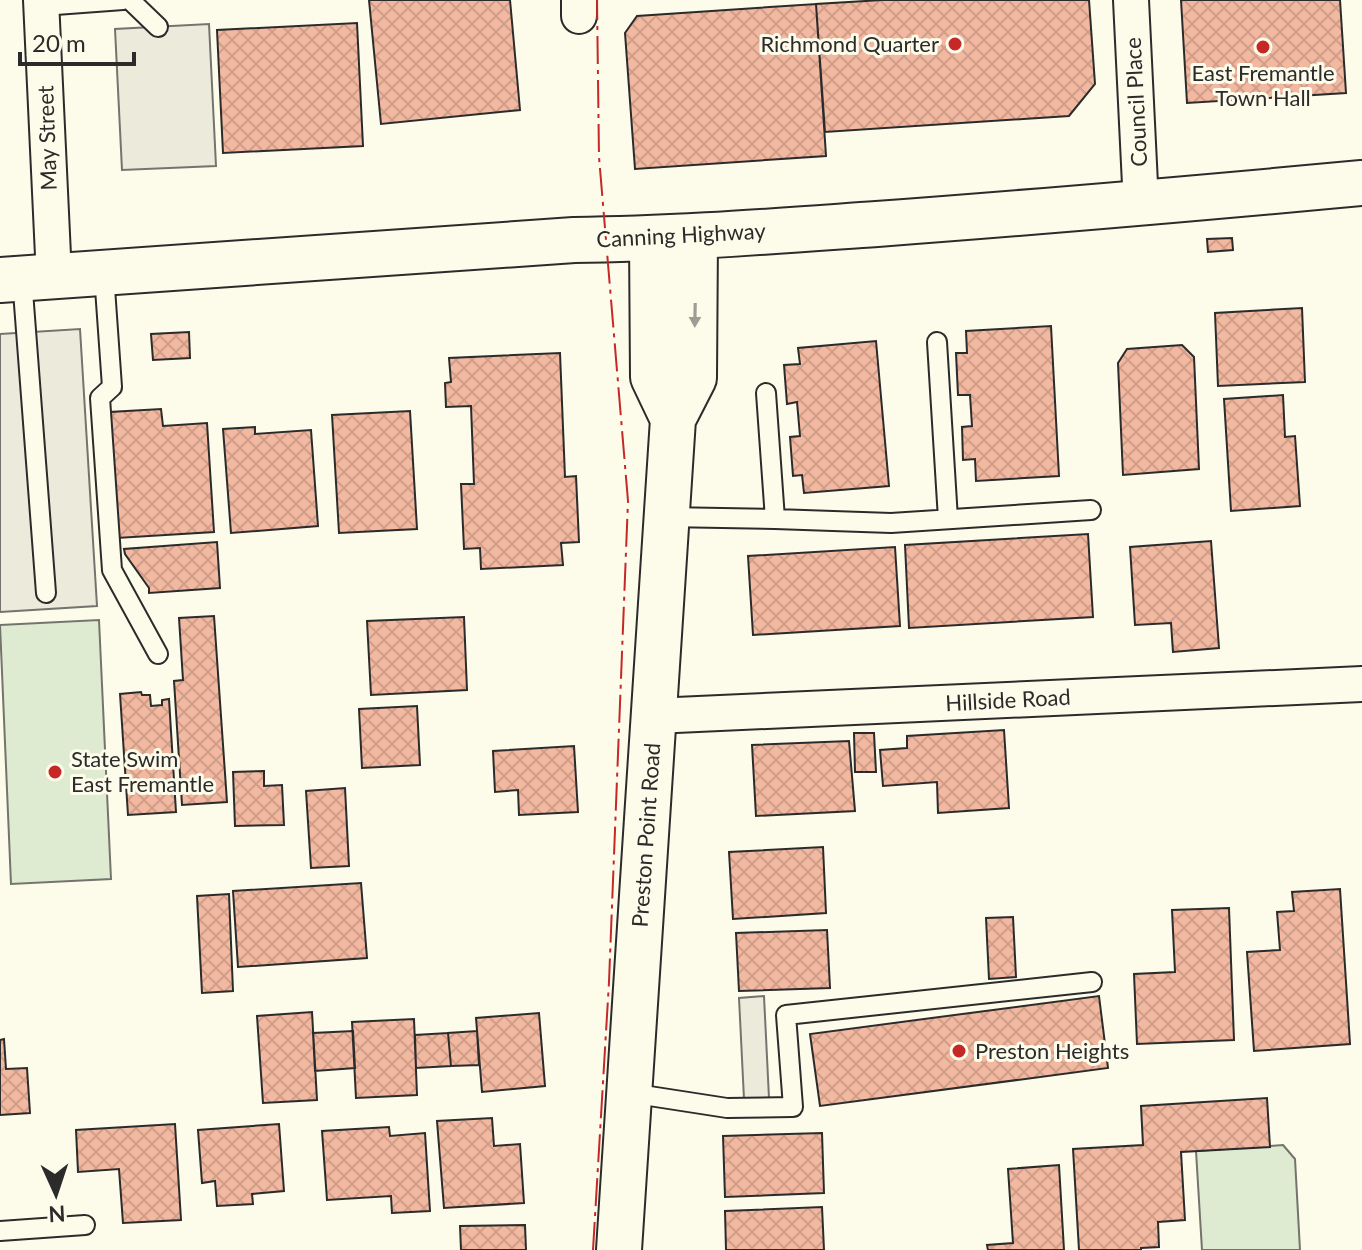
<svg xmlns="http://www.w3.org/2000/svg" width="1362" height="1250" font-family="Lato,sans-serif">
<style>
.green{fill:#deebd1;stroke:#74746e;stroke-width:2}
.parking{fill:#eceadb;stroke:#74746e;stroke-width:2}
.building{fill:url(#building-cross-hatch);stroke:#2b2b2b;stroke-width:2}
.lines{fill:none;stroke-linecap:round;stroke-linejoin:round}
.lane-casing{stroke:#2b2b2b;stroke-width:22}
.street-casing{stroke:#2b2b2b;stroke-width:38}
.secondary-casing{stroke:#2b2b2b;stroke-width:48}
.highway-casing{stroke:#2b2b2b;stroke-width:48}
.lane{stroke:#fdfbea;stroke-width:18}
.street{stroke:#fdfbea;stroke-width:34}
.secondary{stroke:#fdfbea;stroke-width:44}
.highway{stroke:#fdfbea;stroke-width:44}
.power{stroke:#c62828;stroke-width:2;stroke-dasharray:28 6 4 6;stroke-linecap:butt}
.oneway{fill:#9e9d94}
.poi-dot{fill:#c62828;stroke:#fdfbea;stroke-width:3}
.labels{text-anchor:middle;stroke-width:6;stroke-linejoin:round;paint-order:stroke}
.poi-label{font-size:22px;fill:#2b2b2b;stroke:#fdfbea;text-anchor:start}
.street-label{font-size:22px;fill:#2b2b2b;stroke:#fdfbea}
</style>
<defs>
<pattern id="building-cross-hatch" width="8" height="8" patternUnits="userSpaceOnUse" patternTransform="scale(2)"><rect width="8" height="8" fill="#f2b8a0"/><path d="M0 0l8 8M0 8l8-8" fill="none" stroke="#d09e8a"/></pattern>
</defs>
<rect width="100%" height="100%" fill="#fdfbea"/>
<path class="green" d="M99,620l12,259 -100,5 -11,-259z
M1283,1145l12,14 5,91h-98l-6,-99z"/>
<path class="parking" d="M209,24l7,142 -94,4 -7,-141z
M80,329l17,277 -97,6v-278z
M764,996l5,102 -25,1 -5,-101z"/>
<path class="building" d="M369,0h141l10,110 -139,14z
M882,0h207l6,84 -26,32 -244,16 -9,-128z
M1181,0h159l6,93 -159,10z
M816,4l10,152 -191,13 -10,-136 12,-17z
M357,23l6,123 -140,7 -6,-123z
M1232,238l1,12 -25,2 -1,-13z
M1302,308l3,74 -87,4 -3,-73z
M1051,326l8,150 -83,5 -1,-22 -12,1 -1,-33 10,-1 -2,-31h-12l-2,-42h11l-1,-22z
M189,332l1,26 -37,2 -2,-26z
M876,341l13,145 -85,7 -2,-18 -9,1 -3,-39 10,-1 -3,-34 -10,2 -3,-39 16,-1 -2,-16z
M1182,345l12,12 5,112 -76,6 -5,-112 9,-14z
M560,353l5,124 11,-1 3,66 -18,1 2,22 -82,4 -1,-21 -16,1 -3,-65h13l-3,-78 -25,1 -1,-24 6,-1 -2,-24z
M1283,395l2,42 10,-1 5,70 -69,5 -7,-112z
M161,409l2,17 44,-3 7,109 -97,6 -7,-126z
M410,411l7,118 -78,4 -7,-118z
M255,427v7l56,-4 7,96 -87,7 -8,-104z
M1088,534l5,83 -184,11 -4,-83z
M1211,541l8,107 -46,4 -2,-29 -36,2 -5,-78z
M217,542l3,46 -71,5v-5l-24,-34 -1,-5z
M895,547l5,79 -147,9 -5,-79z
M214,616l13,186 -45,3 -8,-124 9,-1 -4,-62z
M464,617l3,73 -96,5 -4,-74z
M141,692l1,3h8l1,11 11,-1v-5l7,-1 7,113 -48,3 -8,-121z
M417,706l3,59 -58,3 -3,-59z
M1004,730l5,78 -71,5 -1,-31 -54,4 -3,-36 27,-2v-12z
M854,733h20l2,39h-21z
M849,741l6,70 -99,5 -4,-71z
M574,746l4,66 -59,3 -1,-25 -23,2 -2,-41z
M264,771v15l18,-1 2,40 -49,1 -2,-54z
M345,788l4,78 -38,2 -5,-77z
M823,847l3,66 -93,6 -4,-67z
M361,883l6,75 -129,9 -5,-76z
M1340,889l10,155 -96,7 -7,-99 33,-2 -3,-38 17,-1 -2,-19z
M229,894l4,97 -31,2 -5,-97z
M1229,908l5,132 -97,4 -3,-70 41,-2 -3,-62z
M1013,917l3,60 -27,2 -3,-61z
M827,930l3,58 -91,3 -3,-58z
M1099,996l9,72 -288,38 -10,-72z
M312,1012l5,88 -54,3 -6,-87z
M539,1013l6,73 -63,6 -6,-74z
M414,1019l3,76 -61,3 -4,-76z
M353,1031l2,37 -40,3 -2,-38z
M477,1031l2,34 -28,1 -3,-33z
M448,1033l3,33 -35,2 -1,-33z
M4,1039l2,30 21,-1 3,45 -30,2v-75z
M1267,1098l3,49 -89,5 4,68 -27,2 1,25 -18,1v2h-62l-6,-101 70,-4 -2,-39z
M492,1118l2,28 26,-2 4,59 -80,5 -7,-87z
M175,1124l6,96 -58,3 -4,-54 -41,3 -2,-42z
M279,1124l5,67 -32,3 1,10 -36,2 -2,-25 -13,2 -4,-53z
M389,1127l1,9 35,-3 5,78 -38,2 -1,-17 -64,4 -5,-69z
M822,1133l2,60 -99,4 -2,-61z
M1059,1165l5,85h-76l-1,-5 26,-2 -5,-74z
M822,1207l2,43h-98l-1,-39z
M525,1225l1,25h-65l-1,-24z"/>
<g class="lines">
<g class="lane-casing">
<path id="lane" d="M130,0l28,27
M42,6l81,-6
M104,274l8,113 -12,11 12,172 46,84
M22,278l24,315
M937,342l11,177
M666,517l109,2 -9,-126
M775,519l116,4 200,-13
M630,1093l97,15 66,-1 -7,-92 306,-33
M0,1231l85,-6"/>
</g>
<g class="street-casing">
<path id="street" d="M41,0l13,277
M579,0v16
M1131,0l10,205
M654,716l708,-32"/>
</g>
<g class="secondary-casing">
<path id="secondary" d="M652,239l1,138 20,42
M619,1250l54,-831 21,-41 1,-141"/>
</g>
<g class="highway-casing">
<path id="highway" d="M0,280l574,-40c101,-1 202,-9 303,-16 162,-12 323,-26 485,-41"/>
</g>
<use href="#lane" class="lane"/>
<use href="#street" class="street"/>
<use href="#secondary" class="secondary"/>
<use href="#highway" class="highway"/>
<path class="power" d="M593,1250l16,-268 19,-481 -29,-344 -2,-157"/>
</g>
<defs><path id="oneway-solid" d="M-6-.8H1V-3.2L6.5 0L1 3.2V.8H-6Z" transform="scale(2)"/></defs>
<use class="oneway" href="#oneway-solid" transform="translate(695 315) rotate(91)"/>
<g class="poi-dot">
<circle cx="955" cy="44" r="8"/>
<circle cx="1263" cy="47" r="8"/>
<circle cx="55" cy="772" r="8"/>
<circle cx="959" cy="1051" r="8"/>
</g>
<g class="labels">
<g class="poi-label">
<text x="939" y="52" text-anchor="end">Richmond Quarter</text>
<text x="1263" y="81" text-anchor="middle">East Fremantle<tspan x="1263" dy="25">Town Hall</tspan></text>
<text x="71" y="767">State Swim<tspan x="71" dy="25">East Fremantle</tspan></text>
<text x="975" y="1059">Preston Heights</text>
</g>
<g class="street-label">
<text transform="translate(1136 102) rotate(-93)" y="8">Council Place</text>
<text transform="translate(47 138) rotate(-92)" y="8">May Street</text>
<text transform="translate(681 235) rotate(-3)" y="8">Canning Highway</text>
<text transform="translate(1008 700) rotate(-3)" y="8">Hillside Road</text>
<text transform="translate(646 835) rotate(-86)" y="8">Preston Point Road</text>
</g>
</g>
<g transform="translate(56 1194) rotate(177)" stroke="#fdfbea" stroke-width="6" paint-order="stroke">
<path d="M0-6L14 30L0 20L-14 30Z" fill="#2b2b2b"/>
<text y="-12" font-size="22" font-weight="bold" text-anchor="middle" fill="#2b2b2b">N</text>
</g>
<path d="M20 52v12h114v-12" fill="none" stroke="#2b2b2b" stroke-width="4"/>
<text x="32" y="52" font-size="24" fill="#2b2b2b" stroke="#fdfbea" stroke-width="6" paint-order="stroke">20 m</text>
</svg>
